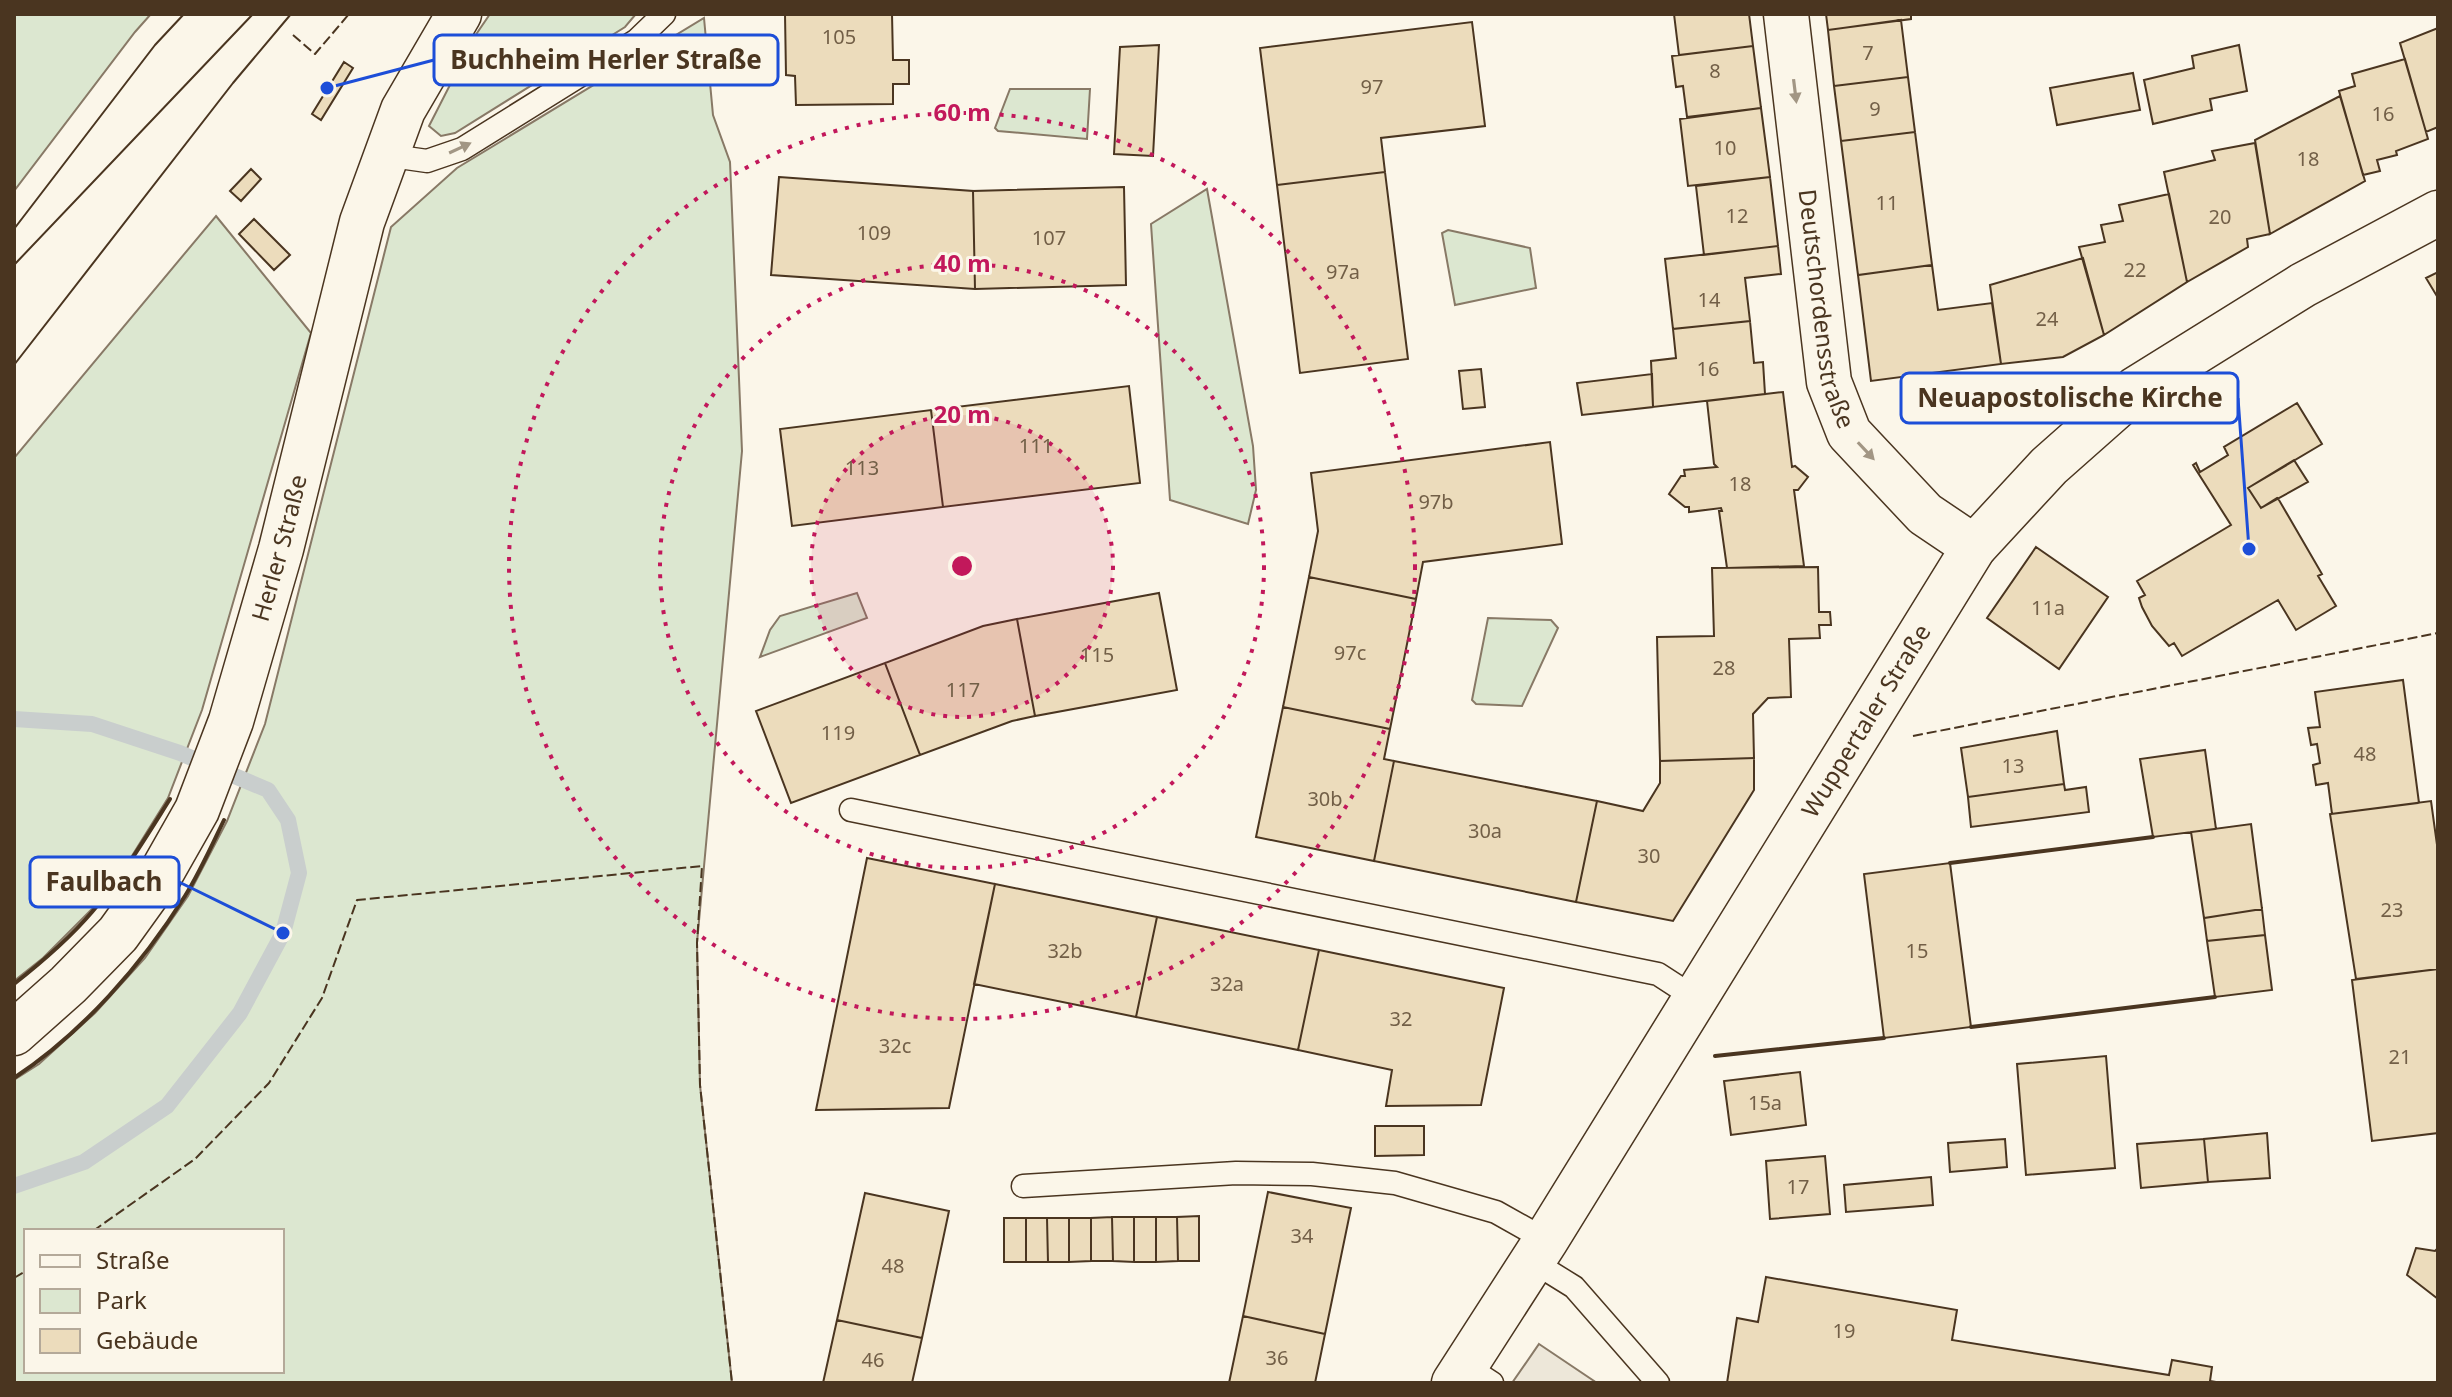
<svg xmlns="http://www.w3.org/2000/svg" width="2452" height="1397" font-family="'Noto Sans',sans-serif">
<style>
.green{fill:#dce7d0;stroke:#887966;stroke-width:2;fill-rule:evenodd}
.parking{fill:#ede7d9;stroke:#887966;stroke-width:2}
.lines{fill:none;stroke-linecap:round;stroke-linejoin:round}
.stream{stroke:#c9cecd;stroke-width:16}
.building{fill:#ecdcbc;stroke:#4a3520;stroke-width:2}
.service-casing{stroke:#4a3520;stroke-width:25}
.minor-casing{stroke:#4a3520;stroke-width:47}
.tertiary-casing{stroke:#4a3520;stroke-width:47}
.service{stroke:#fbf6e9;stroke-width:22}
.minor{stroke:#fbf6e9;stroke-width:44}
.tertiary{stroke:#fbf6e9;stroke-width:44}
.tram{stroke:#4a3520;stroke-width:2}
.fence{stroke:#4a3520;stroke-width:2;stroke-dasharray:10 4;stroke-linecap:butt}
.wall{stroke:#4a3520;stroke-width:4}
.oneway{fill:#a29684}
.ring{fill:none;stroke:#c2185b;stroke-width:4;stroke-dasharray:4 8}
.labels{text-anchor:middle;stroke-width:6;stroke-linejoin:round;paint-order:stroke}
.number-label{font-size:20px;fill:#725f47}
.street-label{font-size:24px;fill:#4a3520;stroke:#fbf6e9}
.centre{fill:#c2185b;stroke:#fbf6e9;stroke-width:4}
.ring-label{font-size:24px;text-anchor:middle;font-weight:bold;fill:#c2185b;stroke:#fbf6e9;stroke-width:6;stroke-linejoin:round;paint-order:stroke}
.leader{fill:none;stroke:#1d4ed8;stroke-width:3}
.callout-dot{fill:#1d4ed8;stroke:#fbf6e9;stroke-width:3}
.callout{fill:#fbf6e9;stroke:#1d4ed8;stroke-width:3}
.callout-label{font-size:26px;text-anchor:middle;font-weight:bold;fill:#4a3520}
</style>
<rect width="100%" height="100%" fill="#fbf6e9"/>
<path class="green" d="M14,14h137l-16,18 -121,159z
M490,14h146l-11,13 -170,106 -14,3 -12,-10 46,-90z
M704,18l9,97 17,47 12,289 -45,492 3,142 32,298h-718v-303l25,-16 56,-51 50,-55 43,-62 39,-75 38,-97 126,-497 66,-59zM26,1231h256v140h-256z
M1010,89h80l-3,50 -89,-8 -3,-3z
M1207,189l46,257 3,44 -8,34 -78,-24 -19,-276z
M216,216l95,117 -109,377 -34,88 -38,61 -39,51 -48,48 -29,23v-523z
M1448,230l82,18 6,40 -81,17 -13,-72z
M857,593l10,25 -107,39 10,-27 10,-14z
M1488,618l63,2 7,8 -36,78 -46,-2 -4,-4z"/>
<path class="parking" d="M1539,1344l58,39h-85z"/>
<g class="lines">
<path class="stream" d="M14,719l78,5 88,29 88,37 20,30 11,53 -16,60 -43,80 -73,93 -83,56 -70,24"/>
</g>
<path class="building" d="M785,14h107l1,46h16v24h-16v20l-97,1 -1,-29 -9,-1z
M1674,14h75l4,32 -74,9z
M1826,14h85v5l-83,11z
M1901,20l7,57 -74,9 -6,-56z
M1472,22l13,104 -104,12 4,34 -108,13 -17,-137z
M2438,28v99l-12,5 -26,-89z
M1159,45l-6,111 -39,-2 6,-107z
M2239,45l8,46 -37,8 2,11 -59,14 -9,-44 50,-12 -2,-12z
M1753,46l8,62 -74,9 -4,-31 -7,1 -4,-31z
M2405,59l23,80 -32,12 1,4 -20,5 3,11 -17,4 -24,-84 16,-5 -3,-12z
M344,62l9,6 -32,52 -9,-6z
M2133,73l7,37 -83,15 -7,-37z
M1908,77l7,55 -74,9 -7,-55z
M2340,96l25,85 -95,53 -15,-94z
M1761,108l9,69 -82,9 -8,-67z
M1915,132l17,133 -74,10 -17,-134z
M2255,143l15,91 -23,5 1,8 -61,35 -23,-110 51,-12 -3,-9z
M251,169l10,10 -20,22 -11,-10z
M1385,172l23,187 -108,14 -23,-188z
M779,177l194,14 2,98 -204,-14z
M1770,177l8,69 -74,9 -8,-69z
M1124,187l2,98 -151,4 -2,-98z
M2169,194l18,88 -83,53 -25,-88 26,-5 -4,-17 22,-4 -4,-16z
M254,219l36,36 -16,15 -35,-36z
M1778,246l3,28 -36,4 5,43 -77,8 -8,-70z
M2083,258l21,77 -41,22 -62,7 -11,-79z
M1932,265l6,45 54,-7 9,61 -130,17 -13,-106z
M2438,272v26l-12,-20z
M1750,321l4,42 9,-1 2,32 -112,13 -2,-46 25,-3 -3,-29z
M1481,369l4,38 -22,2 -4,-38z
M1652,374l1,33 -71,8 -5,-32z
M1129,386l11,97 -197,24 -12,-97z
M1783,392l9,75 3,-1 13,11 -10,13h-4l10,76 -77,2 -8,-57h3l-1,-3 -32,4v-5h-4l-16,-13 12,-18h4l-1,-6 33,-3 -3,-3 -7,-63z
M2297,403l25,41 -74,44 13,20 16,-10 2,2 43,74 -4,2 18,30 -40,24 -18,-30 -96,56 -8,-13 -5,3 -17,-20 -10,-19 -3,-9 6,-3 -8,-14 94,-56 -38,-60 3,-2 4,9 28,-17 -4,-8z
M931,410l12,97 -151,19 -12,-97z
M1550,442l12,102 -139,18 -7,37 -107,-22 9,-46 -7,-58z
M2294,460l14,22 -47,26 -13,-20z
M2036,547l72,50 -49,72 -72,-51z
M1818,567l1,45h11l1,13h-12l1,13 -31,1 2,58 -23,1 -15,16 1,44 -94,3 -3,-124 57,-1 -2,-68z
M1309,577l107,22 -26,130 -107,-22z
M1159,593l18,97 -142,26 -18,-97z
M1017,619l18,97 -23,5 -92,34 -35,-92 98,-37z
M885,663l35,92 -129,48 -35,-92z
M2403,680l16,123 -87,11 -4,-31 -12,2 -3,-20 7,-2 -3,-19 -6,1 -3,-17 12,-1 -5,-35z
M1283,707l107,22 -6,30 10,2 -20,100 -118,-24z
M2057,731l7,53 -96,13 -7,-49z
M2205,750l11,79 -63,8 -13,-78z
M1754,758v32l-81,131 -97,-19 21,-101 46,10 17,-28v-22z
M1394,761l203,40 -21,101 -202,-41z
M2064,784l1,6 21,-3 3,25 -118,15 -3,-30z
M2431,801l7,51v117l-82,10 -26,-165z
M2251,824l11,85 -58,9 -13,-86z
M867,858l128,26 -46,224 -133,2z
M1950,863l21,164 -87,11 -20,-164z
M995,884l162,33 -21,100 -162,-33z
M2262,909l3,26 -58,6 -3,-23z
M1157,917l162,33 -21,100 -162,-33z
M2265,935l7,55 -57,7 -8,-56z
M1319,950l185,38 -23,117 -95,1 6,-36 -94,-20z
M2438,969v164l-66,8 -20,-161z
M2106,1056l9,112 -89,7 -9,-111z
M1800,1072l6,53 -75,10 -7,-54z
M1375,1126h49v29l-49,1z
M2267,1133l3,45 -62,4 -4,-43z
M2005,1139l2,28 -57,5 -2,-29z
M2204,1139l4,43 -67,6 -4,-44z
M1825,1156l5,58 -60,5 -4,-58z
M1931,1177l2,28 -87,7 -2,-27z
M1268,1192l83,16 -26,126 -82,-18z
M865,1193l84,18 -27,127 -85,-18z
M1199,1216v45h-21l-1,-44z
M1112,1217h22v45l-21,-1z
M1112,1217l1,44h-22v-43z
M1134,1217h22v45h-22z
M1156,1217h21l1,44 -22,1z
M1004,1218h22v44h-22z
M1026,1218h21l1,44h-22z
M1047,1218h22v44h-21z
M1069,1218h22v43l-22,1z
M2416,1248l19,3 3,-3v51l-31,-24z
M1766,1277l191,33 -5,30 217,35 3,-15 40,7 -2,14 12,2h-495l10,-65 21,4z
M1243,1316l82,18 -10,49h-86z
M837,1320l85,18 -10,45h-89z"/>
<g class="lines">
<g class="service-casing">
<path id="service" d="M385,155l42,6 35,-12 175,-109 27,-26
M851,810l807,164 37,24
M1023,1186l213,-13 76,1 83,9 101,29 50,28
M1532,1261l42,26 84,96
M1466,1366l26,17"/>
</g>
<g class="minor-casing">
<g id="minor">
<path id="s1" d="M1786,14l43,368 20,51 76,81 49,33"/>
<path id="s2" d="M1454,1383l92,-143 428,-693 75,-81 87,-77 167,-104 135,-72"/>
</g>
</g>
<g class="tertiary-casing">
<g id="tertiary">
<path id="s3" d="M14,1033l54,-48 50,-51 41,-57 38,-67 34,-89 50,-172 81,-327 41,-112 56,-96"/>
</g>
</g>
<use href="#service" class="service"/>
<use href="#minor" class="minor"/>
<use href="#tertiary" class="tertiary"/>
<path class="tram" d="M14,229l141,-184 29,-31
M14,265l239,-251
M14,365l219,-282 58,-69"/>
<path class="fence" d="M293,35l22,19 34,-40
M1913,736l525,-103
M14,984c28,-22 55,-45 78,-72 30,-35 54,-75 78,-113
M14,1078c68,-45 128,-113 171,-182 15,-24 27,-51 39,-76
M93,1231l102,-72 74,-76 53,-85 35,-98 345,-34 -5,77 3,142 32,298
M14,1278l12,-7"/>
<path class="wall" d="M1950,863l203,-26
M14,984c28,-22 55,-45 78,-72 30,-35 54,-75 78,-113
M1971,1027l244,-30
M1715,1056l169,-18
M14,1078c68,-45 128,-113 171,-182 15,-24 27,-51 39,-76"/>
</g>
<defs><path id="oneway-solid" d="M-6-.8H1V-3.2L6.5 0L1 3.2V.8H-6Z" transform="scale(2)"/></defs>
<g class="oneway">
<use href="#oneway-solid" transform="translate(1795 91) rotate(83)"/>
<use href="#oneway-solid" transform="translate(460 148) rotate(-25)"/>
<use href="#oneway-solid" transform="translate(1866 451) rotate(47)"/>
</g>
<circle cx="962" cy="566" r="151" fill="#c2185b" fill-opacity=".12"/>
<g class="ring">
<circle cx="962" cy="566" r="151"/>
<circle cx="962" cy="566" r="302"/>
<circle cx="962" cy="566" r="453"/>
</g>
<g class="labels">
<g class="number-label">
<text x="839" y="44">105</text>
<text x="1868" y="60">7</text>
<text x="1715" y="78">8</text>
<text x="1372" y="94">97</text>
<text x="1875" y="116">9</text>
<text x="2383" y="121">16</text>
<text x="1725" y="155">10</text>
<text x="2308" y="166">18</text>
<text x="1887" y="210">11</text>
<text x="1737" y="223">12</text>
<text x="2220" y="224">20</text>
<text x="874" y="240">109</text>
<text x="1049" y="245">107</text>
<text x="2135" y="277">22</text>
<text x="1343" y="279">97a</text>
<text x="1709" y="307">14</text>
<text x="2047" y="326">24</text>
<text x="1708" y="376">16</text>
<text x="1036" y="453">111</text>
<text x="862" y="475">113</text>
<text x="1740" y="491">18</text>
<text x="1436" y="509">97b</text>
<text x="2048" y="615">11a</text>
<text x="1350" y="660">97c</text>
<text x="1097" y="662">115</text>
<text x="1724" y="675">28</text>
<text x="963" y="697">117</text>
<text x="838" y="740">119</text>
<text x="2365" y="761">48</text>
<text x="2013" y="773">13</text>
<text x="1325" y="806">30b</text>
<text x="1485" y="838">30a</text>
<text x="1649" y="863">30</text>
<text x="2392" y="917">23</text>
<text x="1065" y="958">32b</text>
<text x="1917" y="958">15</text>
<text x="1227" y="991">32a</text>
<text x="1401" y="1026">32</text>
<text x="895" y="1053">32c</text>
<text x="2400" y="1064">21</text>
<text x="1765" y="1110">15a</text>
<text x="1798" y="1194">17</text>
<text x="1302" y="1243">34</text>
<text x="893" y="1273">48</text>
<text x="1844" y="1338">19</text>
<text x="1277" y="1365">36</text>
<text x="873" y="1367">46</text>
</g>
<g class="street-label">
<text dy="8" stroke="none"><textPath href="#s1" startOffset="298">Deutschordensstraße</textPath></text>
<text dy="8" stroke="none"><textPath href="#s3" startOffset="566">Herler Straße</textPath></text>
<text dy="8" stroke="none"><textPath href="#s2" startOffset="780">Wuppertaler Straße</textPath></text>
</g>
</g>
<circle cx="962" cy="566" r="12" class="centre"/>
<g class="ring-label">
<text x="962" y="121">60 m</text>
<text x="962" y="272">40 m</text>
<text x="962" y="423">20 m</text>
</g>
<path class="leader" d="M327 88L434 60M2249 549L2238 398M283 933L179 882"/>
<g class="callout-dot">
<circle cx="327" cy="88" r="8"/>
<circle cx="2249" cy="549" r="8"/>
<circle cx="283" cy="933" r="8"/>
</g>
<g class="callout">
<rect x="434" y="35" width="344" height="50" rx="8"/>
<rect x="1901" y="373" width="337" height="50" rx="8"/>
<rect x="30" y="857" width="149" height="50" rx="8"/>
</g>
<g class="callout-label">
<text x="606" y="69">Buchheim Herler Straße</text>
<text x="2070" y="407">Neuapostolische Kirche</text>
<text x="104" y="891">Faulbach</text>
</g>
<rect width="2452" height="1397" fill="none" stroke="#4a3520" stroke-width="32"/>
<rect x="24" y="1229" width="260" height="144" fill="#fbf6e9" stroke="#b4a999" stroke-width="2"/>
<rect x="40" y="1255" width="40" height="12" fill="#fbf6e9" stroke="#b4a999" stroke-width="2"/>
<text x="96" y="1269" font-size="24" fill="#4a3520">Straße</text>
<rect x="40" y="1289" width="40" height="24" fill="#dce7d0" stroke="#b4a999" stroke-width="2"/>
<text x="96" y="1309" font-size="24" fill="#4a3520">Park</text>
<rect x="40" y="1329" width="40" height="24" fill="#ecdcbc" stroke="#b4a999" stroke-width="2"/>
<text x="96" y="1349" font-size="24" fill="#4a3520">Gebäude</text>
</svg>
